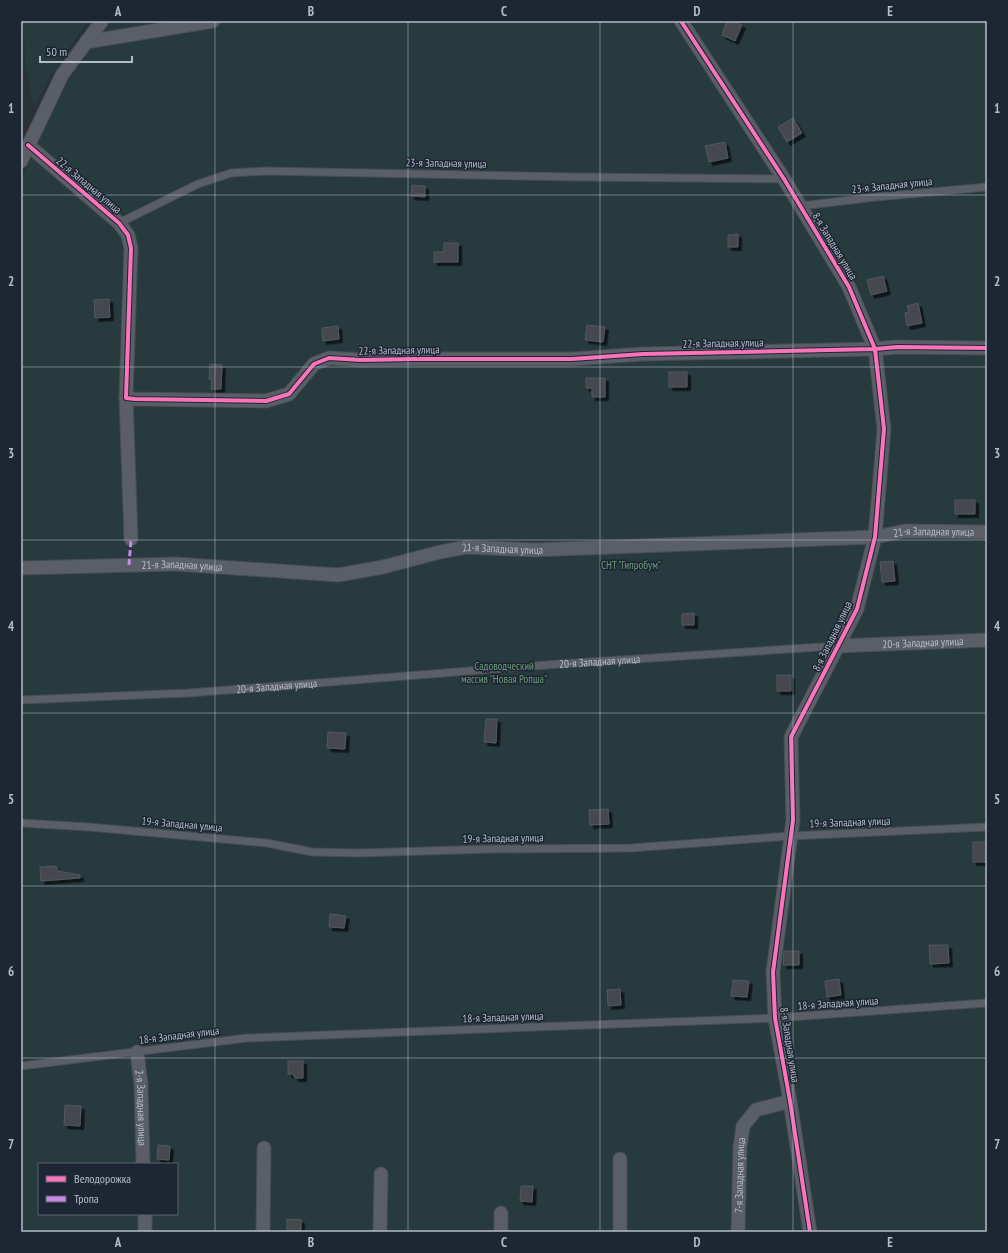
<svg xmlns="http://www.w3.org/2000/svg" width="1008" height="1253" font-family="'PT Sans Narrow',sans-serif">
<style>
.green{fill:#273a3e;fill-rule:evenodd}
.building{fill:#444950;stroke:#52575f;filter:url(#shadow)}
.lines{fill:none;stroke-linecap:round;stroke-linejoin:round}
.lane-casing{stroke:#484c53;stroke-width:9}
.street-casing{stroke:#484c53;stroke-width:15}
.lane{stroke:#5a5e66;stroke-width:7}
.street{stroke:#5a5e66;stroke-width:13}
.quiet{stroke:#c787e3;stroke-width:3;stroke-dasharray:6 3;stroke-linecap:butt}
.cycleway-casing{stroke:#1d2633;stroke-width:6}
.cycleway{stroke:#fb73b8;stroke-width:4}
.grid{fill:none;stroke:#b4bcc9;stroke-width:1;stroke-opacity:0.55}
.labels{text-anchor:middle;stroke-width:3;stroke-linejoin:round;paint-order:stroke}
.street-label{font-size:11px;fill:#b4bcc9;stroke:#1d2633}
.park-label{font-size:11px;fill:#6b9a76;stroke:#1d2633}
.neatline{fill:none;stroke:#b4bcc9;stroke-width:1.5}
.grid-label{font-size:13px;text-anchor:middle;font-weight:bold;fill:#b4bcc9}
</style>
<defs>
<filter id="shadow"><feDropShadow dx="3.5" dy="3.5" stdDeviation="0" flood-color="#0009"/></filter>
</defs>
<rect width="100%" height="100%" fill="#2a3038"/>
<path class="green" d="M21,21h67l-37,54 -17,32 -9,-43 -1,-36 -3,-2z
M112,21h875v1211h-966v-1051l22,-52 26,-49zM39,1164h138v50h-138z"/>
<path class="building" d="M727,21h6l9,4 -7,16 -13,-6z
M793,118l9,15 -15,9 -9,-15z
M725,142l3,16 -19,4 -4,-16z
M412,185l13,1v11l-14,-1z
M738,234v13h-10v-12z
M444,243h14v19h-24v-10h10z
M883,276l4,15 -16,4 -4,-15z
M109,299l1,18 -15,1 -1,-18z
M918,303l4,20 -15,3 -2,-13 4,-1 -2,-6z
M587,325l18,2 -2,15 -18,-2z
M338,326l1,13 -16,2 -1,-13z
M210,364l12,1 -1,24h-10l1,-10h-3z
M669,372h18v15h-18z
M586,378h19v19h-13v-9h-6z
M955,500h20v14h-20z
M893,561l2,20 -13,1 -2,-20z
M694,613v12h-12v-11z
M777,675h14v16h-14z
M486,719h11l-1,24 -12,-1z
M328,732l18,1 -1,16 -18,-1z
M608,809l1,15 -19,1 -1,-15z
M973,842h14v20h-14z
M56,866l2,5 22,4v3l-39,3 -1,-14z
M330,914l16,2 -2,12 -15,-1z
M929,945h19l1,18 -19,1z
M784,951h15v14h-16z
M839,979l2,16 -14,2 -2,-16z
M733,980l16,1 -2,16 -16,-1z
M620,989l1,16 -13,1 -1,-16z
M288,1061h15v17h-8l-2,-4h-5z
M65,1105l16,1 -1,20 -16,-1z
M158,1145l12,1 -1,14 -12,-1z
M521,1186h12l-1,16 -12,-1z
M287,1219l14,1v12l-14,-1z"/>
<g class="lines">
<g class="lane-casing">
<g id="lane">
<path d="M800,206l76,-9 111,-10"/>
<path d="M119,223l79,-39 33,-11 35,-2 312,6 206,2"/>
<path id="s1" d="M21,700l168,-7 370,-29 278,-18"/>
<path d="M21,823l68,4 178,16 45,9 47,1 132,-4 140,-1 159,-12 197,-9"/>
<path d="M21,1066l226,-28 528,-20 212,-15"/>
</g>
</g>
<g class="street-casing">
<g id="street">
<path d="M681,21l103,158 65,108 26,62 9,80 -9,108 -18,72 -66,128 2,83 -20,152 2,46 15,83 20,131"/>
<path d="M86,42l127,-21"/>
<path d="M28,145l91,78 9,12 3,13 -5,150 9,1 131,2 23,-7 25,-30 15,-6 32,2 54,-1h157l71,-5 232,-5 22,-2 90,1"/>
<path d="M21,161l41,-86 40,-54"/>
<path d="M126,398l5,141"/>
<path id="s2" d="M21,568l155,-4 162,11 45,-8 57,-15 27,-5 66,3 342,-13 30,-6 82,1"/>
<path id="s3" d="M837,646l150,-6"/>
<path id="s4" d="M137,1052l4,32 2,80"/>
<path d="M145,1214v18"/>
<path d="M263,1232l1,-84"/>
<path d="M380,1232l1,-58"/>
<path d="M501,1232v-19"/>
<path d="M620,1232v-73"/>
<path id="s5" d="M738,1232l2,-85 3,-21 13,-16 34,-9"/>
</g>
</g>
<use href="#lane" class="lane"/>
<use href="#street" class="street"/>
<path class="quiet" d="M129,565l2,-26"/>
<g class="cycleway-casing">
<path id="cycleway" d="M681,21l103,158 65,108 26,62 9,80 -9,108 -18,72 -66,128 2,83 -20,152 2,46 15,83 20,131
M28,145l91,78 9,12 3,13 -5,150 9,1 131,2 23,-7 25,-30 15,-6 32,2 54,-1h157l71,-5 232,-5 22,-2 90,1"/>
</g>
<use href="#cycleway" class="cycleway"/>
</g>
<path class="grid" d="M215,21v1211M408,21v1211M600,21v1211M793,21v1211M21,195h966M21,367h966M21,540h966M21,713h966M21,886h966M21,1058h966"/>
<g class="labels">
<g class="street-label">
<text transform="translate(446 163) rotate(1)" y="4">23-я Западная улица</text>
<text transform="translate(89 185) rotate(40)" y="4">22-я Западная улица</text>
<text transform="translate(892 185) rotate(-6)" y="4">23-я Западная улица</text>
<text transform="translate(835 246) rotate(59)" y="4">8-я Западная улица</text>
<text transform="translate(723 343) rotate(-1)" y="4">22-я Западная улица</text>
<text transform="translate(399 350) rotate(-1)" y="4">22-я Западная улица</text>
<text dy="4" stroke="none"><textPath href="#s2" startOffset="917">21-я Западная улица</textPath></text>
<text dy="4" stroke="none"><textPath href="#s2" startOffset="485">21-я Западная улица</textPath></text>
<text dy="4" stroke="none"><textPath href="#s2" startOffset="161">21-я Западная улица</textPath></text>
<text transform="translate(832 636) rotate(-64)" y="4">8-я Западная улица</text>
<text dy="4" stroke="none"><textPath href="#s3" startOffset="86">20-я Западная улица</textPath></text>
<text dy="4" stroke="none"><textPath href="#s1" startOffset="580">20-я Западная улица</textPath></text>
<text dy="4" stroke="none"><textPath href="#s1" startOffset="256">20-я Западная улица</textPath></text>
<text transform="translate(850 822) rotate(-2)" y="4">19-я Западная улица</text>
<text transform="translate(182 824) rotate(5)" y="4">19-я Западная улица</text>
<text transform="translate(503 838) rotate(-1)" y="4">19-я Западная улица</text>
<text transform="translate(838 1003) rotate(-4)" y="4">18-я Западная улица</text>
<text transform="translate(503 1017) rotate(-2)" y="4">18-я Западная улица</text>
<text transform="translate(179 1035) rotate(-7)" y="4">18-я Западная улица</text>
<text transform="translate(790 1045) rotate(81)" y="4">8-я Западная улица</text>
<text dy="4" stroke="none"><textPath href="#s4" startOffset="56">2-я Западная улица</textPath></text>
<text dy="4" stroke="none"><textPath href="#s5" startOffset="57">7-я Западная улица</textPath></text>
</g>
<g class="park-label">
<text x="631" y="569">СНТ "Гипробум"</text>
<text x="504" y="670">Садоводческий<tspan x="504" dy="13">массив "Новая Ропша"</tspan></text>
</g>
</g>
<rect width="1008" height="1253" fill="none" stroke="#1d2633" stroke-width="44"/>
<rect x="38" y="1163" width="140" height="52" fill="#1d2633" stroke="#59626f"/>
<rect x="46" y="1176" width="20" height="6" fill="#fb73b8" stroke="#59626f"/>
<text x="74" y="1183" font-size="12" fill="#b4bcc9">Велодорожка</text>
<rect x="46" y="1196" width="20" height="6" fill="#c787e3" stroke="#59626f"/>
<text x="74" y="1203" font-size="12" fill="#b4bcc9">Тропа</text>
<path d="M40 56v6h92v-6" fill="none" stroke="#b4bcc9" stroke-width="2"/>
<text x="46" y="56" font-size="12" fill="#b4bcc9" stroke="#1d2633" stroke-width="3" paint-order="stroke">50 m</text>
<rect x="22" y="22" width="964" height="1209" class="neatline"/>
<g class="grid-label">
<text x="118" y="16">A</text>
<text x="311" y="16">B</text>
<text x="504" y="16">C</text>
<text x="697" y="16">D</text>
<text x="890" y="16">E</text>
<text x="11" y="113">1</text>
<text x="997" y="113">1</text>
<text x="11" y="286">2</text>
<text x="997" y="286">2</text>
<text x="11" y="458">3</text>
<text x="997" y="458">3</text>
<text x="11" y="631">4</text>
<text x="997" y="631">4</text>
<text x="11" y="804">5</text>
<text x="997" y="804">5</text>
<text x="11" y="976">6</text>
<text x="997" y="976">6</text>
<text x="11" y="1149">7</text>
<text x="997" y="1149">7</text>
<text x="118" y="1247">A</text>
<text x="311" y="1247">B</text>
<text x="504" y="1247">C</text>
<text x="697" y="1247">D</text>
<text x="890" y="1247">E</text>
</g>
</svg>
